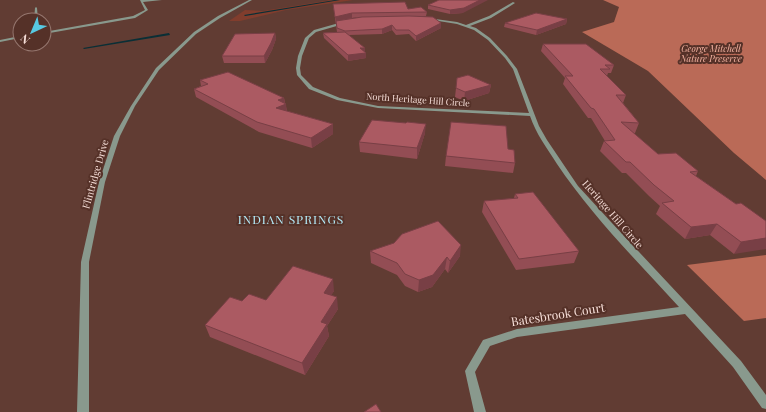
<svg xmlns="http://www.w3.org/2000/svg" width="766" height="412" font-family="'Playfair Display',serif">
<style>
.green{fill:#813d2d}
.forest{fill:#ba6a57}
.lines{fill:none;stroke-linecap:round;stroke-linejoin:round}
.stream{fill:#0a2f36;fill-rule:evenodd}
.minor{fill:#89998d;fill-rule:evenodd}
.wall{fill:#934d54;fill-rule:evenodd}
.shaded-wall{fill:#783f45}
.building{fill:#ab5a62;stroke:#783f45}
.labels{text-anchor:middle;stroke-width:4;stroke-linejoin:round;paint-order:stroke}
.far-park-label{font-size:9px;font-style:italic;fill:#f6b4a3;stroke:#553128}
.far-street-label{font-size:9px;fill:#f6ded8;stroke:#553128}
.street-label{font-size:10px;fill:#f6ded8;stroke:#553128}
.quarter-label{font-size:12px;letter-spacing:1px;fill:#b5edfb;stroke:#553128}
.near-street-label{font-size:12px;fill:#f6ded8;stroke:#553128}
</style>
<rect width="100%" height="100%" fill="#613c33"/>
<path class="green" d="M331,0h22l-67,10 -46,11h-11l16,-11 18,1z"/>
<path class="forest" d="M603,0h163v180l-32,-27 -86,-82 -66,-39 32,-10 5,-15z
M766,255v63l-22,3 -57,-56z"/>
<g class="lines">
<path class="stream" d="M335,0h5l-95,16 -1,-1z
M169,33l1,2 -86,14 -1,-1z"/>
<path class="minor" d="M140,0h22l-19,2 5,8 -13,8 -91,16v-2l89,-16 12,-6z
M249,0h3l-32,18 -24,16 -37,36 -24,36 -15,30 -15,46 -16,80v150h-12l4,-150 18,-80 15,-46 17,-30 25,-38 38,-36 24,-16z
M513,2l2,1 -24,15 -21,8 6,2 14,10 17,18 10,13 22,57 8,14 31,46 33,36 130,139 25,34v14l-4,-1 -29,-41 -48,-53 -168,23 -27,9 -15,26 11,40h-12l-9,-41 18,-31 34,-11 162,-22c-42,-46 -87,-91 -122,-143 -10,-16 -21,-30 -27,-48l-152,-8 -41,-8 -28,-11 -12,-14 -1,-7 2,-12 7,-18 9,-8 32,-9 1,2 -31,9 -7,6 -7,18 -2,12 1,7 12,12 27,11 38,8 151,7 -16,-44 -8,-11 -17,-18 -14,-10 -17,-6 -31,-5 2,-1 29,4 9,3 23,-9z
M36,7l1,1 1,12h-4l1,-12z
M20,36v2l-20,4v-2z"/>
</g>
<path class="wall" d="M439,0l24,13 -13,1 -22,-5v-4z
M333,4l75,5 19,3 -1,4h-9l24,7v5l-25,13 -7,-7 -13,1 -4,-5 -10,4 -33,1 16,17 1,6 -18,3 -24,-23 -1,-5 14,-1zM360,17l-21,3 13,-2z
M567,19l-1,5 -30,11 -32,-8 1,-4z
M275,33l1,6 -4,11 -7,13h-41l-2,-7z
M543,44l71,21 -3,8h-3l-1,3 19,19 -3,8 16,20 -4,10h-2l25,21 40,17 -2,5 40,28 30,17 -32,33 -24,-19 -25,4 -29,-25 4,-8 -11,-10 -23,-23h-4l-22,-22 4,-10h1l-14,-23h-3l-25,-34 2,-6 -24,-27z
M200,80l84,18 3,13 46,13v10l-21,14 -53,-16 -63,-35 -2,-8 7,-3z
M491,85l-2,8 -25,8 -9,-4 1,-9z
M406,123l19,10 -8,26 -57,-7 -1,-10z
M508,149l7,14 -2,10 -68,-7 1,-10z
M515,194l64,57 -5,12 -58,7 -34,-58 2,-11 30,-3z
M370,251l90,5 -12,17 -3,-4 -13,18 -14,5 -13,-6 -8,-11 -26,-12z
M334,291l-3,4 7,14 -11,17 2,10 -24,39 -95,-38 -5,-12 37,-24 24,-1z"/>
<path class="shaded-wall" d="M480,0h8l-25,13 -13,1v-4z
M352,13v5l-16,3 -1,-4z
M567,19l-1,5 -30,11 1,-5z
M441,23v5l-25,13v-5z
M392,25v5l-10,4v-5z
M275,33l1,6 -4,11 -7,13 -1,-7z
M360,48h5v5z
M366,53v5l-18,3v-6z
M491,85l-2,8 -25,8 1,-9z
M284,98l1,6h1l1,9 -11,-5 2,-8z
M333,124v10l-21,14 -1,-10z
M426,124l-1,9 -8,26v-11z
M717,224l-7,11 -25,4 6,-12z
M766,238v11l-32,5 7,-12z
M461,245l-1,11 -12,17 2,-12z
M447,257l-2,12 -13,18 -14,5 1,-12z
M333,279l1,12 -9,14 -1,-12z
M337,297l1,12 -11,17 2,10 -24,39 -3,-12 19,-41z"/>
<path class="building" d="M439,0h41l-16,8 -14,2 -22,-5z
M405,2l3,7 13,-2 6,5 -75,1 -17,4 -2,-13z
M536,13l31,6 -30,11 -32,-7z
M409,16l24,1 8,6 -25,13 -7,-6h-13l-4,-5 -10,4 -37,2 -8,-3 -1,-7 26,-4z
M345,32l20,16h-5l6,5 -18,2 -25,-22z
M275,33l-4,10 -7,13h-42l13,-22z
M543,44h43l28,21h-9l5,4h-10l26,26h-10l23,28 -18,-1 37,32 18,-1 22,18 -8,1 46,32 5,-1 25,18v17l-25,4 -24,-18 -26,3 -29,-24 12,-2 -20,-16 -24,-23h-4l-22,-21 11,-1 -21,-31 -3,-1 -26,-32h8z
M228,72l56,26 -6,2 8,4 -10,4 57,16 -22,14 -54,-16 -63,-33 14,-5 -8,-4z
M468,75l23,10 -26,7 -9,-4 1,-10z
M372,120l34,3 1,-1 19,2 -9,24 -58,-6z
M451,122l55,4 2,23 6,1 1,13 -69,-7z
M533,192l46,59 -60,8 -35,-58 34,-3 -3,-4z
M438,221l23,24 -11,16 -3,-4 -14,18 -14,5 -14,-6 -8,-11 -27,-12 24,-8 8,-9z
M293,266l40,13 -9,14 13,4 -16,25 6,2 -25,39 -97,-38 25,-28 12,4 7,-7 17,6z
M376,404l5,8h-17z"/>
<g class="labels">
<g class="far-park-label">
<text x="711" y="52">George Mitchell<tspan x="711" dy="10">Nature Preserve</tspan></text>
</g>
<g class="far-street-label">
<text transform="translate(418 100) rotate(4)" y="3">North Heritage Hill Circle</text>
</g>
<g class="street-label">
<text transform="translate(95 174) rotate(-74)" y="4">Flintridge Drive</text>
<text transform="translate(613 214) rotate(49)" y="4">Heritage Hill Circle</text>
</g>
<g class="quarter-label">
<text x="291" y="224">INDIAN SPRINGS</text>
</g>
<g class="near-street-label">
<text transform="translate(558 315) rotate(-9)" y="4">Batesbrook Court</text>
</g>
</g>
<g transform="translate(32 32) rotate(224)"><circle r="19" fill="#553128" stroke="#95766e"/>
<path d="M0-3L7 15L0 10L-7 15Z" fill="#57c9e2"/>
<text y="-6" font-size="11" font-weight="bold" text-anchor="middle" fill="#f6ded8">N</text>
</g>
</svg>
